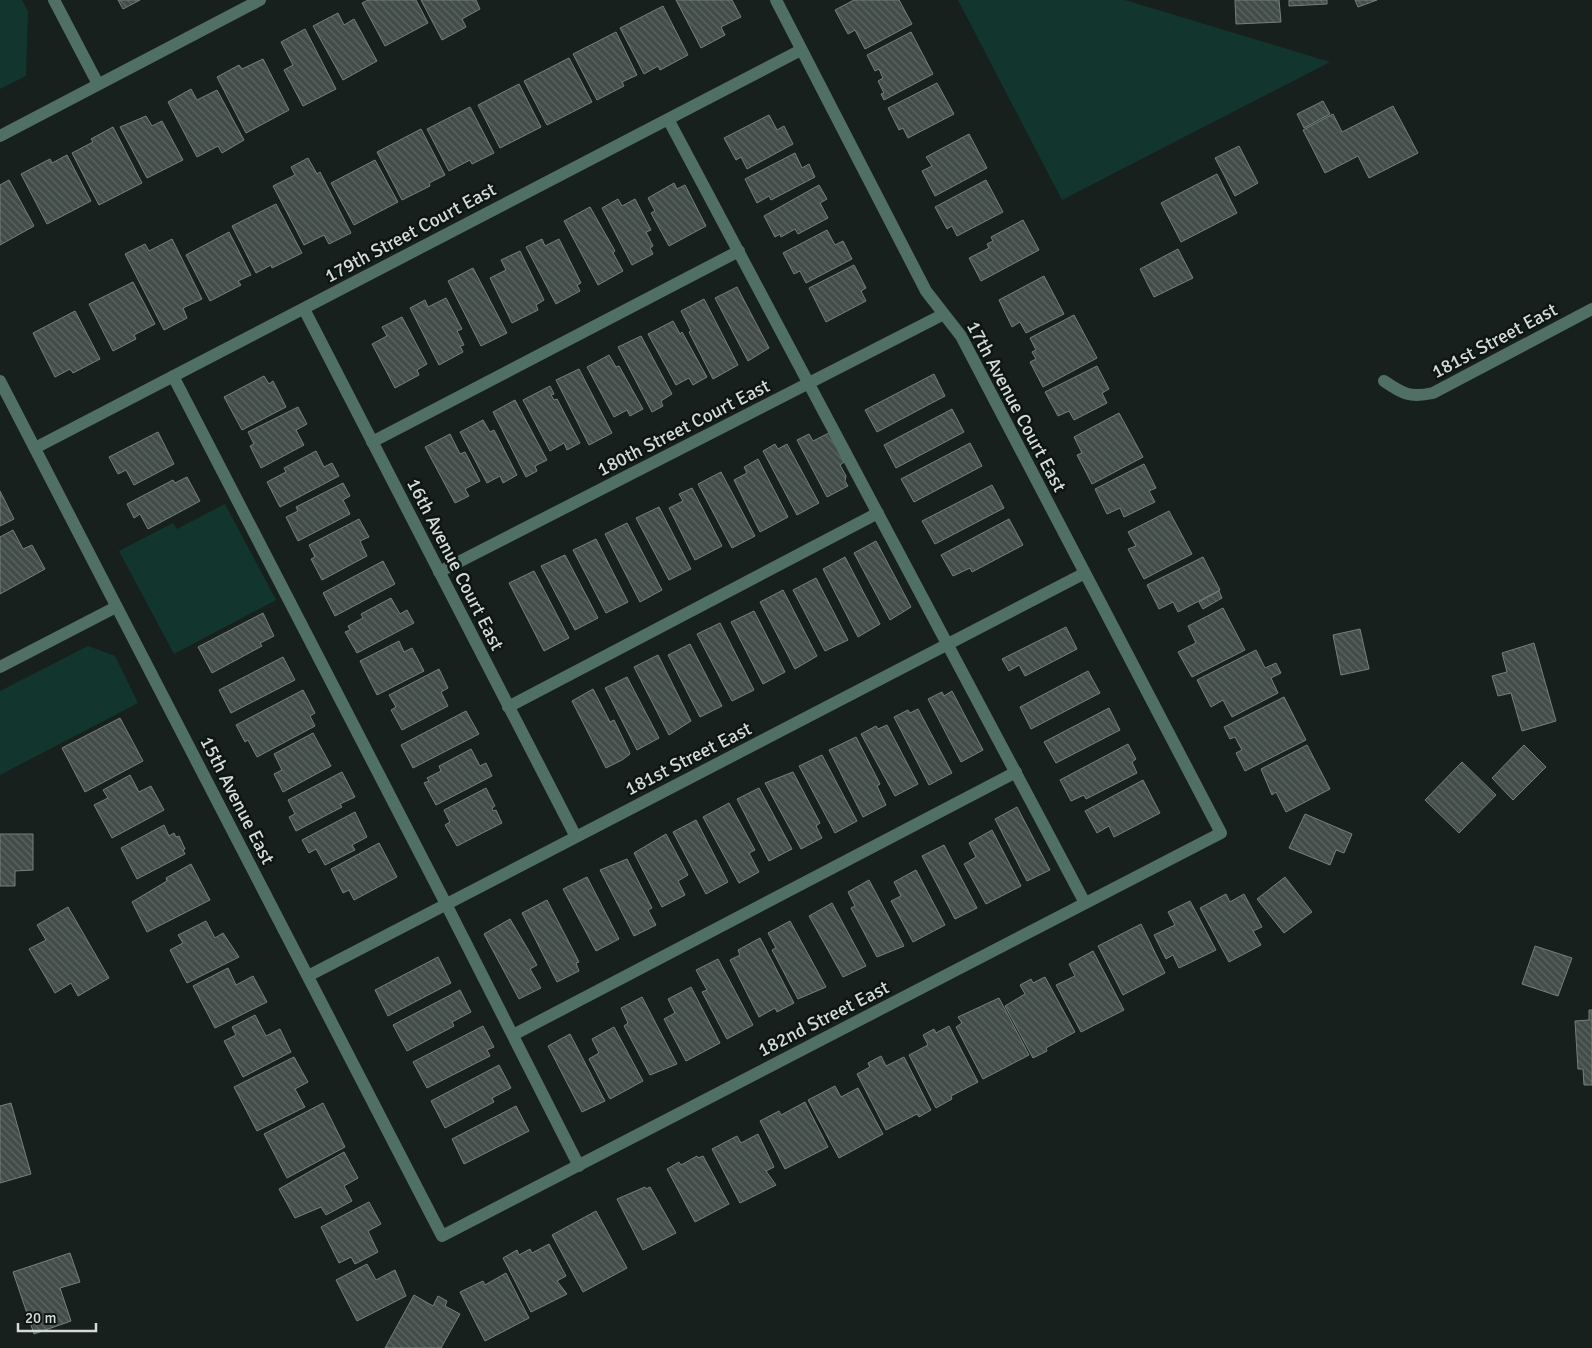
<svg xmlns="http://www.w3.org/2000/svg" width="1592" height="1348" font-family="Signika,sans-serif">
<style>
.green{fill:#12362d}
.building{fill:url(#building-back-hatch);stroke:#75807c}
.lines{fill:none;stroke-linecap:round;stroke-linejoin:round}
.minor{stroke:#507066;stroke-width:12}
.labels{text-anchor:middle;stroke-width:5;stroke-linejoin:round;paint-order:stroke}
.street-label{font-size:19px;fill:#d5dbd9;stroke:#0e1614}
</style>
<defs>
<pattern id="building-back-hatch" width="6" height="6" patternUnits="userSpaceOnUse" patternTransform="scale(1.25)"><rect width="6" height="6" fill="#424c49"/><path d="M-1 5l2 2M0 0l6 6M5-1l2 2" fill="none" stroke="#5c6563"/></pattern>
</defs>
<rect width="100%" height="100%" fill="#17201d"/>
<path class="green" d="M0,0h22l6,11 -2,65 -26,13z
M958,0h167l205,62 -268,138z
M225,504l51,96 -102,54 -55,-103 54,-28 4,6z
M88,646l27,10 23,47 -138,72v-84z"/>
<path class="building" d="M118,0h22l-17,9z
M368,0h48l12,23 -43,23 -23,-43z
M421,0h55l4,9 -18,10 4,8 -24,13z
M676,0h56l9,17 -20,10 4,8 -24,13z
M854,0h45l13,24 -47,25 -10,-19 -7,4 -13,-24z
M1235,0h44l2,22 -45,2z
M1289,0h38v4l-38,2z
M1355,0h22l-19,7z
M663,6l25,49 -28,15 -2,-4 -14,8 -24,-46z
M338,13l6,12 10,-6 23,42 -34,19 -30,-54z
M305,29l31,60 -33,17 -19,-36 9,-5 -12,-23z
M616,32l21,43 -15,7 2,4 -27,14 -24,-46z
M911,32l22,42 -49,26 -3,-6 3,-1 -6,-12 5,-3 -4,-9 -4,2 -8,-16z
M569,58l23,44 -45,23 -23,-44z
M263,59l26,51 -43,23 -29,-56 22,-12 3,4z
M937,83l17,31 -46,24 -5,-10 -4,2 -11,-22z
M519,84l22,43 -41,21 -22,-43z
M191,89l6,11 20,-10 27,50 -22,13 -4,-7 -21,11 -29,-55z
M1323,101l7,13 -26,14 -7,-14z
M1393,106l25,47 -49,25 -11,-22 -33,17 -22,-43 30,-16 9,18z
M470,107l24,46 -22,11 -2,-4 -21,11 -22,-42z
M769,115l8,15 7,-4 9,18 -46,25 -6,-12 -5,3 -12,-22z
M146,116l6,10 10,-5 21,39 -36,18 -27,-51z
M113,127l29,56 -43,22 -27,-52 21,-11 -2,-3z
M421,129l24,46 -16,8 1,3 -28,14 -25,-48z
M969,134l18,34 -52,28 -13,-25 10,-5 -6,-9z
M1239,146l19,37 -23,13 -20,-38z
M795,153l7,15 7,-4 6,13 -44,23 -2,-4 -12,7 -12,-24z
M67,155l24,46 -44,23 -26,-50 29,-15 2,4z
M308,158l9,16 3,-2 31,61 -22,11 -5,-9 -20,10 -31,-59 22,-11 -4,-8z
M375,160l23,42 -44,23 -23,-42z
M1217,174l20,39 -56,29 -20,-39z
M9,180l25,46 -34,19v-60z
M986,180l17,32 -46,24 -5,-10 -5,3 -12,-22z
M674,183l3,6 8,-4 21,41 -37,20 -18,-33 4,-2 -7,-13z
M819,185l8,14 -7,4 8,15 -30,16 -3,-5 -14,8 -1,-3 -5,3 -11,-21z
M618,199l4,7 13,-7 16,31 -5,2 7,14 -3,2 3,6 -21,11 -30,-57z
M276,204l26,49 -30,15 -1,-3 -15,8 -24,-47z
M590,207l25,44 -2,2 10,18 -25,14 -34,-64z
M1023,220l16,30 -58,31 -12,-23 20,-10 -2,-4 6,-3 -2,-4z
M827,230l8,15 8,-4 9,18 -46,24 -6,-12 -6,3 -11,-21z
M229,232l22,43 -13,6 3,4 -31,16 -24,-46z
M172,239l30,60 -19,9 4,10 -23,12 -39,-76 20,-10 4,7z
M542,239l3,7 14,-7 22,44 -4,2 3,6 -24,13 -30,-57z
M1178,249l15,29 -39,19 -14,-28z
M520,251l24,49 -8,5 2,5 -26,13 -22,-45 16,-8 -5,-10z
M854,265l12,23 -5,3 5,10 -40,21 -17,-34z
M473,268l34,65 -26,13 -33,-65z
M1044,276l20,38 -38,19 -6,-11 -8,5 -13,-27z
M133,282l22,42 -21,11 2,4 -23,12 -24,-47z
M737,287l32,61 -21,13 -33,-63z
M446,298l16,31 -5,2 7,14 -4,1 3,6 -24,13 -29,-57 15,-8 3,7z
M704,299l34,66 -25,14 -24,-47 2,-1 -10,-20z
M75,311l25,48 -27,14 -3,-4 -15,8 -22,-44z
M1074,315l23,43 -54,29 -13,-25 6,-3 -4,-7 4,-2 -6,-12z
M402,317l25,47 -10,6 2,5 -24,13 -23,-44 15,-8 -5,-9z
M673,321l7,13 2,-2 25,45 -14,8 -4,-7 -13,7 -28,-51z
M641,336l31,58 -11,7 2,5 -11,6 -34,-65z
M609,355l7,12 3,-1 24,43 -13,7 -3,-6 -13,7 -27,-50z
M1097,366l12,23 -7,4 5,10 -33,17 -5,-9 -11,5 -13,-24z
M579,369l33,64 -23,12 -33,-65z
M934,374l11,22 -68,36 -12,-22z
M264,376l5,8 4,-3 13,26 -44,23 -18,-33z
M550,386l4,8 -3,1 3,5 3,-1 23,44 -13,7 -3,-7 -14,8 -27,-51z
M515,400l32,60 -12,6 2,5 -11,6 -33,-65z
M298,407l9,17 -11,6 8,15 -43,23 -11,-22 4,-2 -6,-12z
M952,409l12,23 -68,36 -12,-23z
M1119,413l24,44 -51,27 -15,-29 5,-2 -8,-16z
M483,420l7,12 4,-2 23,45 -14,8 -3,-7 -13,7 -27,-51z
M158,432l16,32 -40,21 -8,-15 -8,4 -9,-17z
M829,433l15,29 -4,3 6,11 -1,5 3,5 -21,11 -30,-57 12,-6 4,7z
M450,434l10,20 5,-2 15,29 -15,8 4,7 -14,7 -30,-56z
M970,443l12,23 -68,36 -13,-23z
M775,444l3,5 9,-5 32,59 -22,12 -34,-64z
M316,451l8,16 8,-4 7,13 -59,31 -13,-25 19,-10 -2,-4z
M758,459l30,58 -28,15 -26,-52 13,-7 -3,-6z
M1144,464l12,24 -7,3 6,11 -31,15 -4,-9 -13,6 -12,-25z
M721,472l34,64 -23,12 -34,-64z
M187,477l13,24 -52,28 -8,-15 -6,4 -7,-14 46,-24 2,3z
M343,483l7,13 -7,4 7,14 -52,27 -12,-24 12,-6 -2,-4z
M992,485l12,23 -69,36 -13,-23z
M692,488l30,58 -27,14 -26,-52 14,-7 -4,-7z
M0,491l14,28 -14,7z
M659,507l32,62 -22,11 -33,-62z
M1169,511l23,43 -48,25 -16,-30 8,-3 -8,-14z
M359,519l10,18 -9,4 7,15 -45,24 -11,-21 4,-2 -6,-12z
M1009,519l14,26 -51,27 -2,-4 -17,8 -12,-21z
M627,523l35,67 -22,12 -35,-68z
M13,530l10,19 9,-4 13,24 -45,25v-57z
M596,539l32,63 -22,11 -33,-63z
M876,541l35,66 -21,13 -36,-67z
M565,555l33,63 -23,12 -34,-64z
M845,557l35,67 -22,13 -35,-68z
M1203,557l17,33 -42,22 -5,-10 -14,7 -12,-24z
M383,561l12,23 -60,32 -12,-23z
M534,571l35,67 -25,13 -35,-68z
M816,578l32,62 -23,11 -32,-61z
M783,590l34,66 -22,13 -35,-67z
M1219,591l3,7 -19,11 -4,-7z
M391,598l9,16 7,-4 7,13 -57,30 -12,-21 5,-2 -2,-4 15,-8 -2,-4z
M1223,608l22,42 -53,27 -14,-25 18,-9 -8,-17z
M754,611l31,61 -22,12 -32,-62z
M263,613l11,23 -14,7 2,3 -50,27 -14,-26z
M720,623l34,67 -22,11 -35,-67z
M1066,627l11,22 -52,27 -6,-11 -10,6 -7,-12z
M1360,629l9,40 -28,6 -8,-40z
M399,641l5,11 8,-4 12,23 -47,24 -17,-34z
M1534,643l22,78 -34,10 -11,-38 -13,3 -6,-20 15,-4 -5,-19z
M690,644l32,62 -22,11 -32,-62z
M1256,650l9,18 11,-5 5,10 -10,5 7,15 -46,24 -9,-17 -12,7 -14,-27z
M658,655l33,66 -22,14 -35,-68z
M283,657l12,23 -64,33 -12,-23z
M439,669l9,19 -7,4 7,14 -46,24 -11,-20 5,-3 -7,-12z
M1088,671l12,22 -69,36 -11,-22z
M627,677l32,61 -22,12 -32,-62z
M593,689l17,33 4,-2 15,31 1,3 -8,6 -16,8 -34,-67z
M303,690l12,23 -5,3 5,10 -58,31 -9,-17 -3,2 -9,-17z
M952,691l31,59 -22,12 -33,-63 14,-7 2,4z
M1284,697l22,43 -61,31 -9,-18 6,-3 -7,-13 -5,2 -6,-12z
M1109,708l11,22 -64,33 -12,-21z
M918,709l34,64 -23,12 -35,-68 14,-7 2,3z
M466,711l13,23 -66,34 -12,-23z
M120,718l23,43 -58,31 -23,-44z
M887,725l31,59 -23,12 -34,-62 15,-8 2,3z
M313,733l18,33 -48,26 -9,-18 8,-4 -8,-16z
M856,737l24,47 -3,2 9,19 -23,12 -34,-67z
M1128,744l8,15 -4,3 5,11 -51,26 -2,-4 -13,6 -11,-21z
M1307,745l23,44 -44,23 -10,-20 -4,3 -11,-26z
M1524,745l22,22 -33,33 -21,-22z
M471,749l9,17 6,-3 6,13 -56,29 -12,-22 5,-2 -2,-3 14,-7 -2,-5z
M822,755l35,66 -22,12 -36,-67z
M1462,762l34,33 -37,38 -34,-33z
M342,772l13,25 -15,7 2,3 -46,24 -7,-14 6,-3 -7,-14z
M793,772l27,51 -4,3 6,12 -21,11 -36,-66z
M130,775l9,17 12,-6 13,24 -52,28 -18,-33 14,-7 -5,-8z
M1143,780l17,33 -46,24 -5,-11 -12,7 -12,-22z
M486,788l9,18 -3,2 1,3 3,-1 6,13 -45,23 -12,-21 5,-3 -6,-12z
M759,788l33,61 -23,12 -32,-62z
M729,803l26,47 -6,3 10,19 -20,11 -36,-66z
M1017,807l33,63 -23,11 -32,-62z
M355,812l12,25 -15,8 3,5 -30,15 -9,-16 -7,4 -7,-13z
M1305,814l47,20 -8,19 -8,-3 -6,15 -41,-17z
M696,820l32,62 -22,12 -33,-62z
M164,825l5,11 5,-3 2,4 3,-1 6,13 -2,1 2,4 -48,25 -16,-31z
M992,830l29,56 -35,18 -22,-40 12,-7 -7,-14z
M0,834h33v36l-18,1v15h-15z
M666,834l22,41 -10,6 7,14 -23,12 -28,-54z
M379,843l18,34 -43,23 -5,-10 -6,3 -12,-24z
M944,845l33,63 -22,11 -33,-63z
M627,859l25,49 -4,2 8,15 -22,11 -34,-66z
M191,864l19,36 -63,32 -15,-30 35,-21 -1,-3z
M916,870l29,55 -32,17 -22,-41 10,-5 -7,-14z
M587,877l32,62 -23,12 -33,-62z
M1285,877l27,35 -28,21 -27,-34z
M869,880l35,66 -27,11 -26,-49 4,-2 -7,-14z
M1226,894l4,8 14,-8 18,33 -9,4 8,14 -32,17 -29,-54z
M547,900l32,62 -3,1 3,8 -22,11 -35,-69z
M1190,901l26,49 -37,18 -6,-13 -7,4 -12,-24 21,-10 -7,-13z
M832,903l34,63 -23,11 -34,-61z
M68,907l41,71 -31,18 -7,-13 -16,10 -26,-44 17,-9 -9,-15z
M510,919l27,46 -7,4 11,19 -22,11 -35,-65z
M206,921l9,17 8,-5 16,24 -52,26 -17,-33 13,-7 -5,-8z
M790,921l36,66 -28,12 -26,-49 4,-2 -8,-15z
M1141,924l24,49 -42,22 -25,-49z
M760,938l34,65 -17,9 -2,-4 -16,9 -29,-57 10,-5 -2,-5z
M1535,946l37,12 -14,38 -36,-12z
M1093,951l31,59 -43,22 -25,-47 19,-9 -6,-12z
M438,957l13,26 -63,33 -13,-26z
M718,959l35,66 -26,14 -25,-47 5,-2 -11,-20z
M228,968l8,17 17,-9 14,26 -52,26 -22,-42z
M1045,977l30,55 -29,16 1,3 -14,7 -28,-52 20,-12 -5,-9 11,-6 2,4z
M691,987l29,56 -34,18 -22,-42 11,-6 -7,-14z
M460,990l11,22 -19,10 2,4 -47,25 -14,-26z
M642,997l35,67 -27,11 -26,-49 4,-3 -7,-15z
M999,998l30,57 -46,24 -27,-52 6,-4 -4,-6z
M1589,1010h3v75h-8l-1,-16h-5l-3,-48 14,-1z
M255,1015l11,21 14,-7 11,23 -48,25 -19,-36 12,-6 -4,-8z
M483,1026l11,21 -7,3 3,6 -63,32 -14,-26z
M949,1026l29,56 -27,14 1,3 -16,9 -27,-53 19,-10 -5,-10 11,-6 2,4z
M614,1027l29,54 -33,18 -21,-40 10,-6 -7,-14z
M570,1034l35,67 -23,11 -34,-66z
M881,1056l5,10 18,-9 27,53 -12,7 -2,-3 -31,16 -29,-56 13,-7 -2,-4z
M294,1057l14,25 -13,7 10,18 -48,24 -23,-44z
M499,1065l12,23 -19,10 2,4 -49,26 -14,-27z
M835,1086l6,11 17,-9 25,46 -44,24 -31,-58z
M805,1102l23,45 -43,22 -25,-48 19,-10 2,4z
M11,1103l20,71 -31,9v-77z
M323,1103l22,44 -58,31 -23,-44z
M516,1106l13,25 -65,33 -12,-25z
M758,1134l16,33 -8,4 10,14 -36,18 -28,-54 25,-13 4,7z
M344,1152l14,26 -14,8 8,15 -26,14 -5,-8 -26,11 -16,-29z
M697,1156l1,2 5,-2 26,48 -34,18 -28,-53 12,-7 2,3z
M645,1187l1,2 4,-2 26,46 -33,17 -26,-51z
M369,1202l12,22 -13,7 10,21 -23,12 -4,-7 -12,6 -18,-36z
M596,1211l31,57 -44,24 -31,-57z
M549,1244l17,32 -9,5 10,13 -36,18 -28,-54 14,-8 2,5 11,-6 2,4z
M70,1253l10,29 -20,6 11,33 -37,13 -21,-62z
M367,1264l9,16 19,-10 11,26 -49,25 -21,-41z
M506,1273l23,45 -44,23 -25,-49 23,-11 2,4z
M414,1295l19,11 5,-10 9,5 -2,5 15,8 -19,34h-56z"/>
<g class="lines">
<path class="minor" d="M54,0l44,84
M668,119l417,784
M0,136l260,-136
M304,309l272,528
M173,376l273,528 133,262
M0,381l442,855 779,-403 -260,-497 -35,-45 -150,-291
M1384,381c19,13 26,17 49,12l159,-84
M372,442l367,-191
M35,448l766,-398
M439,572l505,-258
M0,667l116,-60
M508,707l370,-194
M308,976l777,-403
M513,1035l503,-263"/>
</g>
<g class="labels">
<g class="street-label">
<text transform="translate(410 232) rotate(-28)" y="7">179th Street Court East</text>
<text transform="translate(1494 340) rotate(-28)" y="7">181st Street East</text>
<text transform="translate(1017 406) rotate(62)" y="7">17th Avenue Court East</text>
<text transform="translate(683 427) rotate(-27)" y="7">180th Street Court East</text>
<text transform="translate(456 564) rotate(63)" y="7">16th Avenue Court East</text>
<text transform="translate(688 758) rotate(-27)" y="7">181st Street East</text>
<text transform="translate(238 800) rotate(63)" y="7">15th Avenue East</text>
<text transform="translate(823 1018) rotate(-27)" y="7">182nd Street East</text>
</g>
</g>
<path d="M18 1323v8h78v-8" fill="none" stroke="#d5dbd9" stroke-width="2.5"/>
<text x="25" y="1323" font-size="15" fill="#d5dbd9" stroke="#0e1614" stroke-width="4" paint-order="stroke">20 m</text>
</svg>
